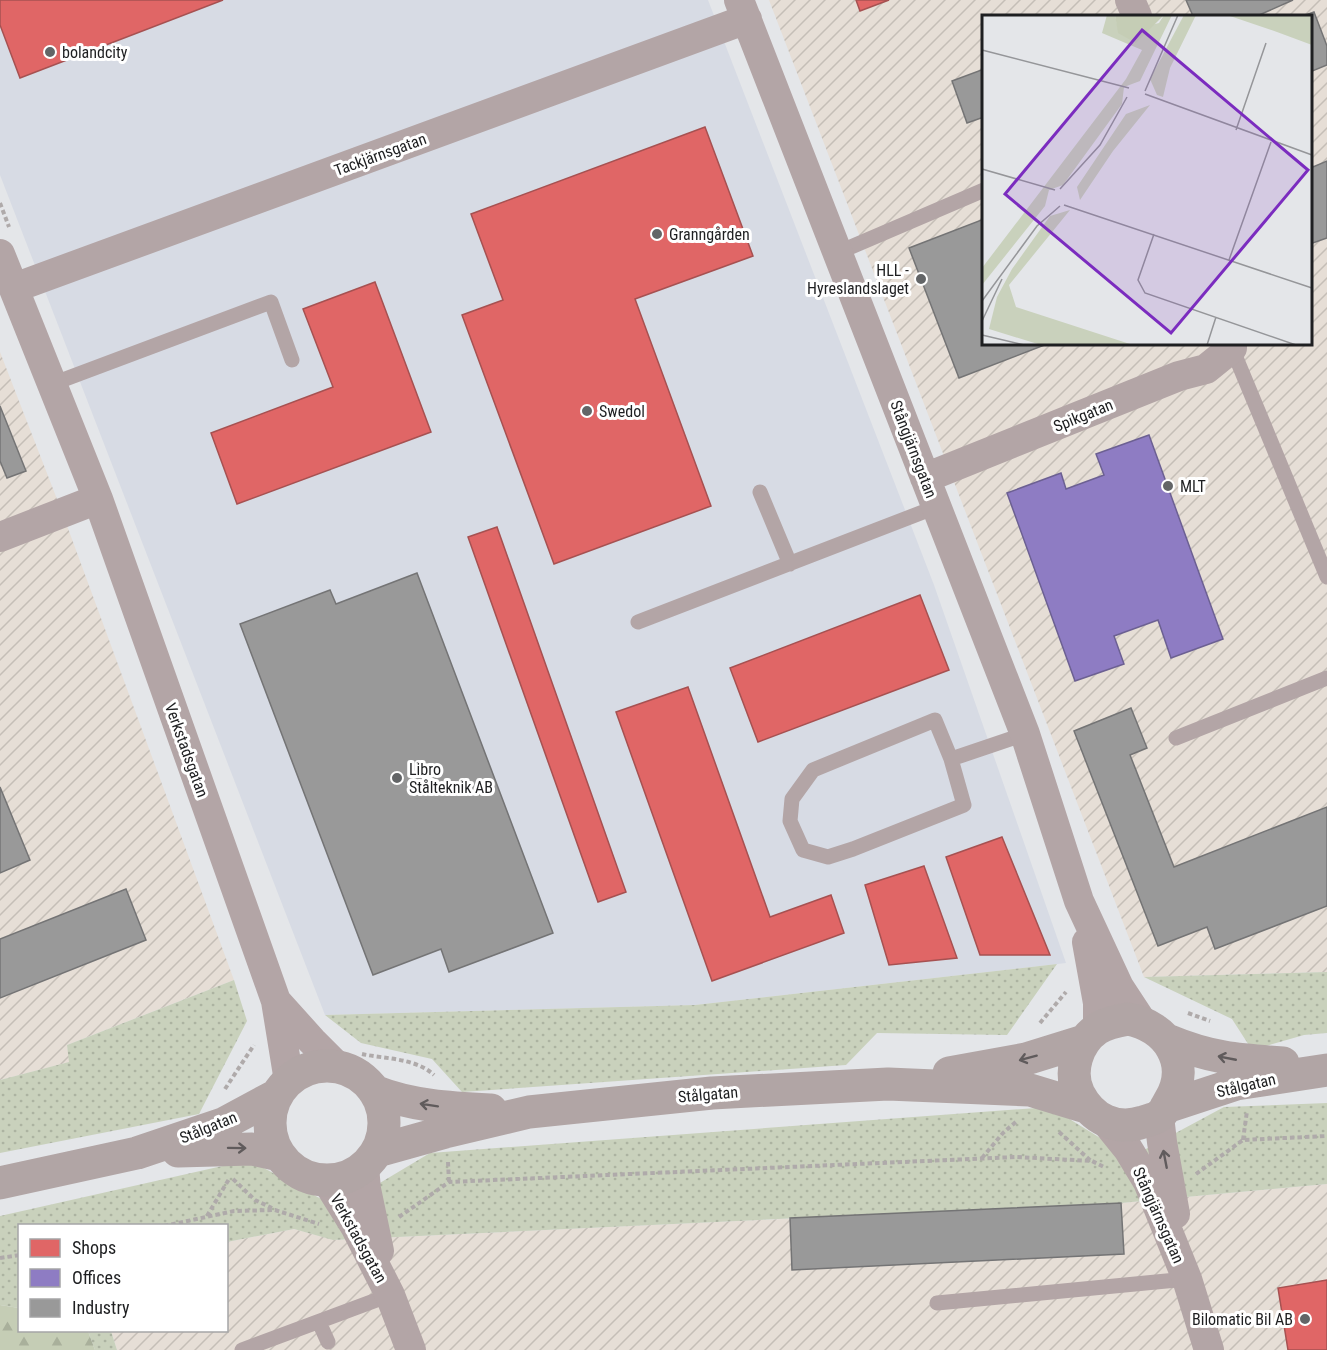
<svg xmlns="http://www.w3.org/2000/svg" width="1327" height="1350" font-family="'Roboto Condensed',sans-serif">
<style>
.built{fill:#d7dbe4}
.industrial{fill:url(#industrial-furrows);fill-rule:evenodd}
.grass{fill:url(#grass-dots)}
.forest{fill:url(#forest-firs)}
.shops{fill:#e06666;stroke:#a65151;stroke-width:1.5}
.offices{fill:#8e7cc3;stroke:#6c6092;stroke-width:1.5}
.industry{fill:#999;stroke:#747475;stroke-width:1.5}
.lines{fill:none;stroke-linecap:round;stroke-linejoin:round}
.path{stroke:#afaaaa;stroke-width:4;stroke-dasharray:4.5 3;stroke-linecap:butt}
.lane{stroke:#b3a5a6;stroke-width:15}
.street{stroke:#b3a5a6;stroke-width:30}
.secondary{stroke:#b1a5a5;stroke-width:33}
.oneway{stroke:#605b5c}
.oneway2{stroke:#615b5d}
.poi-dot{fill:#636567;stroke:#fff;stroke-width:2}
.labels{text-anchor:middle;stroke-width:6;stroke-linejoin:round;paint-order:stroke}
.poi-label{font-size:16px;fill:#1e1f21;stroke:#fff;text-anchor:start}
.street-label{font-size:16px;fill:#1e1f21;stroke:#fff}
.inset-road{fill:none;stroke:#959699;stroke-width:1.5}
.view{fill:#7b2cbf;fill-opacity:0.15;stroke:#7b2cbf;stroke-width:3}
.inset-edge{fill:none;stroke:#1e1f21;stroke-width:3}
</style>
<defs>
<pattern id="industrial-furrows" width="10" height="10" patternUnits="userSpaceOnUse" patternTransform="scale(1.5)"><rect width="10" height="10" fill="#e6ded6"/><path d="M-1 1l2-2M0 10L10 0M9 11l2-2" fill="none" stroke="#c5beb7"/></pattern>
<pattern id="grass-dots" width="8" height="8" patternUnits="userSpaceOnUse" patternTransform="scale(1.5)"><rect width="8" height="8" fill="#c9d1bc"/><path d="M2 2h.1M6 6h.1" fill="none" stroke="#acb3a1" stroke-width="1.8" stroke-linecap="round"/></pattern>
<pattern id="forest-firs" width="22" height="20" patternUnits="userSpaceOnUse" patternTransform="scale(1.5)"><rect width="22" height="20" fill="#c5cdb5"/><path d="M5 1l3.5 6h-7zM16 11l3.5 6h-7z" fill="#a9b09b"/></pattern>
</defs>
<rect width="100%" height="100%" fill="#e4e6e9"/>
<path class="built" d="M0,0h708l226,585 132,378 -371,42 -370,10 -325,-840z"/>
<path class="industrial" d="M769,0h558v972l-183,5zM984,16h326v328h-326z
M0,352l62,160 172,468 -167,65 3,17 -70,18z
M1327,1184v166h-1210l-6,-19 115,-1 1,-88 67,-13 40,11 787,-37z"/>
<path class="grass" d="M1057,964l-50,71 -130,-2 -31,32 -384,27 -30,-33 -71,-16 -36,-28 370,-10z
M1327,972v61l-23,2 -52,15 -20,-31 -88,-42z
M234,980l13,41 -48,93 -199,39v-73l69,-18 -2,-17z
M1327,1103v81l-206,19 -788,37 -39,-11 -67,13 -1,-16h-206l-1,82 -19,-3v-89l249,-56 89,48 92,-55 620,-46 81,50 93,-50z
M88,1331h23l6,19h-22z"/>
<path class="forest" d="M0,1305l19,3 1,22 68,1 7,19h-95z"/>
<path class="shops" d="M0,0h223l-203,78 -20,-53z
M856,0h33l-29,11z
M705,127l48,129 -118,43 76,207 -157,58 -92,-249 41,-15 -32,-86z
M375,282l56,150 -194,72 -26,-71 122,-46 -30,-78z
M497,527l129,365 -28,10 -130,-365z
M920,595l29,75 -191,72 -28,-74z
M688,687l82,230 61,-22 13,38 -132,48 -96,-269z
M1002,837l48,118h-70l-34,-98z
M924,866l33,92 -68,7 -24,-80z
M1327,1280v70h-39l-10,-62z"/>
<path class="offices" d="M1149,435l74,204 -52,19 -13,-38 -44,16 10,28 -49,17 -68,-188 54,-20 5,16 38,-14 -8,-21z"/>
<path class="industry" d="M1186,0h107l-36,16h-64z
M1314,12l13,34v19l-17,7v-56h-7z
M984,69v48l-17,6 -15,-42z
M1310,159l3,8 14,-6v77l-17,6z
M984,219v125h63l-88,34 -50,-130z
M0,406l26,65 -19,7 -7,-17z
M417,573l136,360 -104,39 -8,-23 -68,26 -133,-351 90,-34 6,14z
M1131,708l16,40 -17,7 44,112 153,-60v99l-112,43 -8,-22 -49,19 -84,-215z
M0,787l30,73 -30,13z
M126,889l20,51 -146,58v-59z
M1121,1203l3,51 -332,16 -2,-52z"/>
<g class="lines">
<path class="path" d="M0,203l9,24
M1188,1013l22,8
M1040,1023l26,-31
M362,1054c23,5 54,4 72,21
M225,1089l29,-44
M1059,1132l32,29
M1243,1140l4,-29
M982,1158l21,-25 15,-13
M448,1162l1,20
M1196,1174l47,-34 84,-4
M233,1179l22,21 17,8
M207,1216l22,-37
M399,1217l50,-35 567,-25 76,4 12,6
M164,1226l70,-15 41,-1 44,14
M0,1258l20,-3"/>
<path class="lane" d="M837,253l147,-63
M1232,348l95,229
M52,384l219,-82 21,58
M760,492l30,72
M638,622l298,-115
M1176,738l151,-60
M951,759l13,46 -111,44 -25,8 -25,-7 -13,-29 2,-22 21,-29 122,-50 16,39 74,-25
M937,1303l250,-24
M319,1322l9,20
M242,1350l148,-55"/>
<path class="street" d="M739,0l286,734 54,167 40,86 23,35
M1130,0l7,16
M0,254l98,245 178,502 13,80
M14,288l733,-269
M925,478l254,-102 27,-7 26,-21v-4
M0,537l98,-38
M1087,942l11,61v26
M276,1001l36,40 26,26
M1159,1116l3,26 13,72
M1107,1123l21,26 20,33 39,97 22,71
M364,1167l2,22 13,62
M327,1181l28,45 35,69 21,55"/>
<path class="secondary" d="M1128,1019c39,7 64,44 42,81 -3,5 -6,12 -10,15 -4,4 -12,5 -17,7 -27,9 -51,-3 -64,-28 -11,-22 -2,-51 18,-65 9,-6 20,-8 31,-10z
M1167,1040c43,18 70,20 116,23
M270 1123a57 57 0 1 1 114 0a57 57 0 1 1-114 0Z
M949,1073l77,-14 58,-18
M374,1091c37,15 78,17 117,19
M1166,1107l70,-23 91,-14
M178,1151l74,-2 27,6
M377,1151l68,-19 84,-20 183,-19 176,-9 142,6 56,17
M0,1183l137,-30 86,-29 54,-29"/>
</g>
<defs><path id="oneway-shaft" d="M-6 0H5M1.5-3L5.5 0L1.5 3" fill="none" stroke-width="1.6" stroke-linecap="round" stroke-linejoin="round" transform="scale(1.5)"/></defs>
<g class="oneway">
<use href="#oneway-shaft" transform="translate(1028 1058) rotate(165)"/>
<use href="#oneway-shaft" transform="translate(1227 1058) rotate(-169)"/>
<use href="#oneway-shaft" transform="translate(429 1105) rotate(-171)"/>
<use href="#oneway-shaft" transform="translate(237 1148) rotate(1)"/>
</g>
<use class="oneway2" href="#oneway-shaft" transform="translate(1165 1159) rotate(-101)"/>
<g class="poi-dot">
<circle cx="50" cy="52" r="6"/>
<circle cx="657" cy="234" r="6"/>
<circle cx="921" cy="279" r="6"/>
<circle cx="587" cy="411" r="6"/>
<circle cx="1168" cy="486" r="6"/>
<circle cx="397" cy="778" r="6"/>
<circle cx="1305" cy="1319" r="6"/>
</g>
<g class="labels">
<g class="poi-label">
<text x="62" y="58">bolandcity</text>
<text x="669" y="240">Granngården</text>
<text x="909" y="276" text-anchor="end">HLL -<tspan x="909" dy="18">Hyreslandslaget</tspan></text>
<text x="599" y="417">Swedol</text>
<text x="1180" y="492">MLT</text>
<text x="409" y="775">Libro<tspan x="409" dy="18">Stålteknik AB</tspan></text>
<text x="1293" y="1325" text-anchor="end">Bilomatic Bil AB</text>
</g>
<g class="street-label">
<text transform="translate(380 154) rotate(-20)" y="6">Tackjärnsgatan</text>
<text transform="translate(1083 415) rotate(-22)" y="6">Spikgatan</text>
<text transform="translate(914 449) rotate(69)" y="6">Stångjärnsgatan</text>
<text transform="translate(187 750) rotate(70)" y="6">Verkstadsgatan</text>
<text transform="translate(1246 1085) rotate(-13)" y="6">Stålgatan</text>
<text transform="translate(708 1094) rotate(-5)" y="6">Stålgatan</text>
<text transform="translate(208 1127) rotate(-22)" y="6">Stålgatan</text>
<text transform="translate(1159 1215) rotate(66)" y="6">Stångjärnsgatan</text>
<text transform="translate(359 1238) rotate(61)" y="6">Verkstadsgatan</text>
</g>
</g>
<g transform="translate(982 15)">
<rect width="330" height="330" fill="#e4e6e9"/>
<path d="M125,0h8l4,18 40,-10 5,-8h8l-32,66 -16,6 -2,17 -59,81 -14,5 -4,16 -63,79v-17l144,-189 16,-29 -40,-17zM202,0h12l-26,53 -7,29 -6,-2 -7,-16zM245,0h85v30l-35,-13zM168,90l-37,46 -33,49 -3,-13 49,-73zM88,195l-61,75 7,22 117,38h-92l-52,-16 8,-32 15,-28 38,-53z" fill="#c9d1bc"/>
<path d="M133,0h49l-28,28 -18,-10z" fill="#c5cdb5"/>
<path class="inset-road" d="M0,35l147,38M163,76l33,-76M163,79l167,61M254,115l30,-87M0,154l73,21M78,174l40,-44 27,-48M82,190l248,83M172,219l-16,46 7,13 151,52M247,245l42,-118M0,286l55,-75 23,-20M0,306l20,-42M0,320l42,10M225,330l9,-28"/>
<path class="view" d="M160,15l166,140 -137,163 -166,-139z"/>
<rect width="330" height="330" class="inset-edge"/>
</g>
<rect x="18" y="1224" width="210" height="108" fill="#ffffff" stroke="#a5a5a6" stroke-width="1.5"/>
<rect x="30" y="1239" width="30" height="18" fill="#e06666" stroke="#a5a5a6" stroke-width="1.5"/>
<text x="72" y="1254" font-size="18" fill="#1e1f21">Shops</text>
<rect x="30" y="1269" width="30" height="18" fill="#8e7cc3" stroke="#a5a5a6" stroke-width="1.5"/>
<text x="72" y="1284" font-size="18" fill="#1e1f21">Offices</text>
<rect x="30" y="1299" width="30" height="18" fill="#999999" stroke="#a5a5a6" stroke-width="1.5"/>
<text x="72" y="1314" font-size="18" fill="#1e1f21">Industry</text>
</svg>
